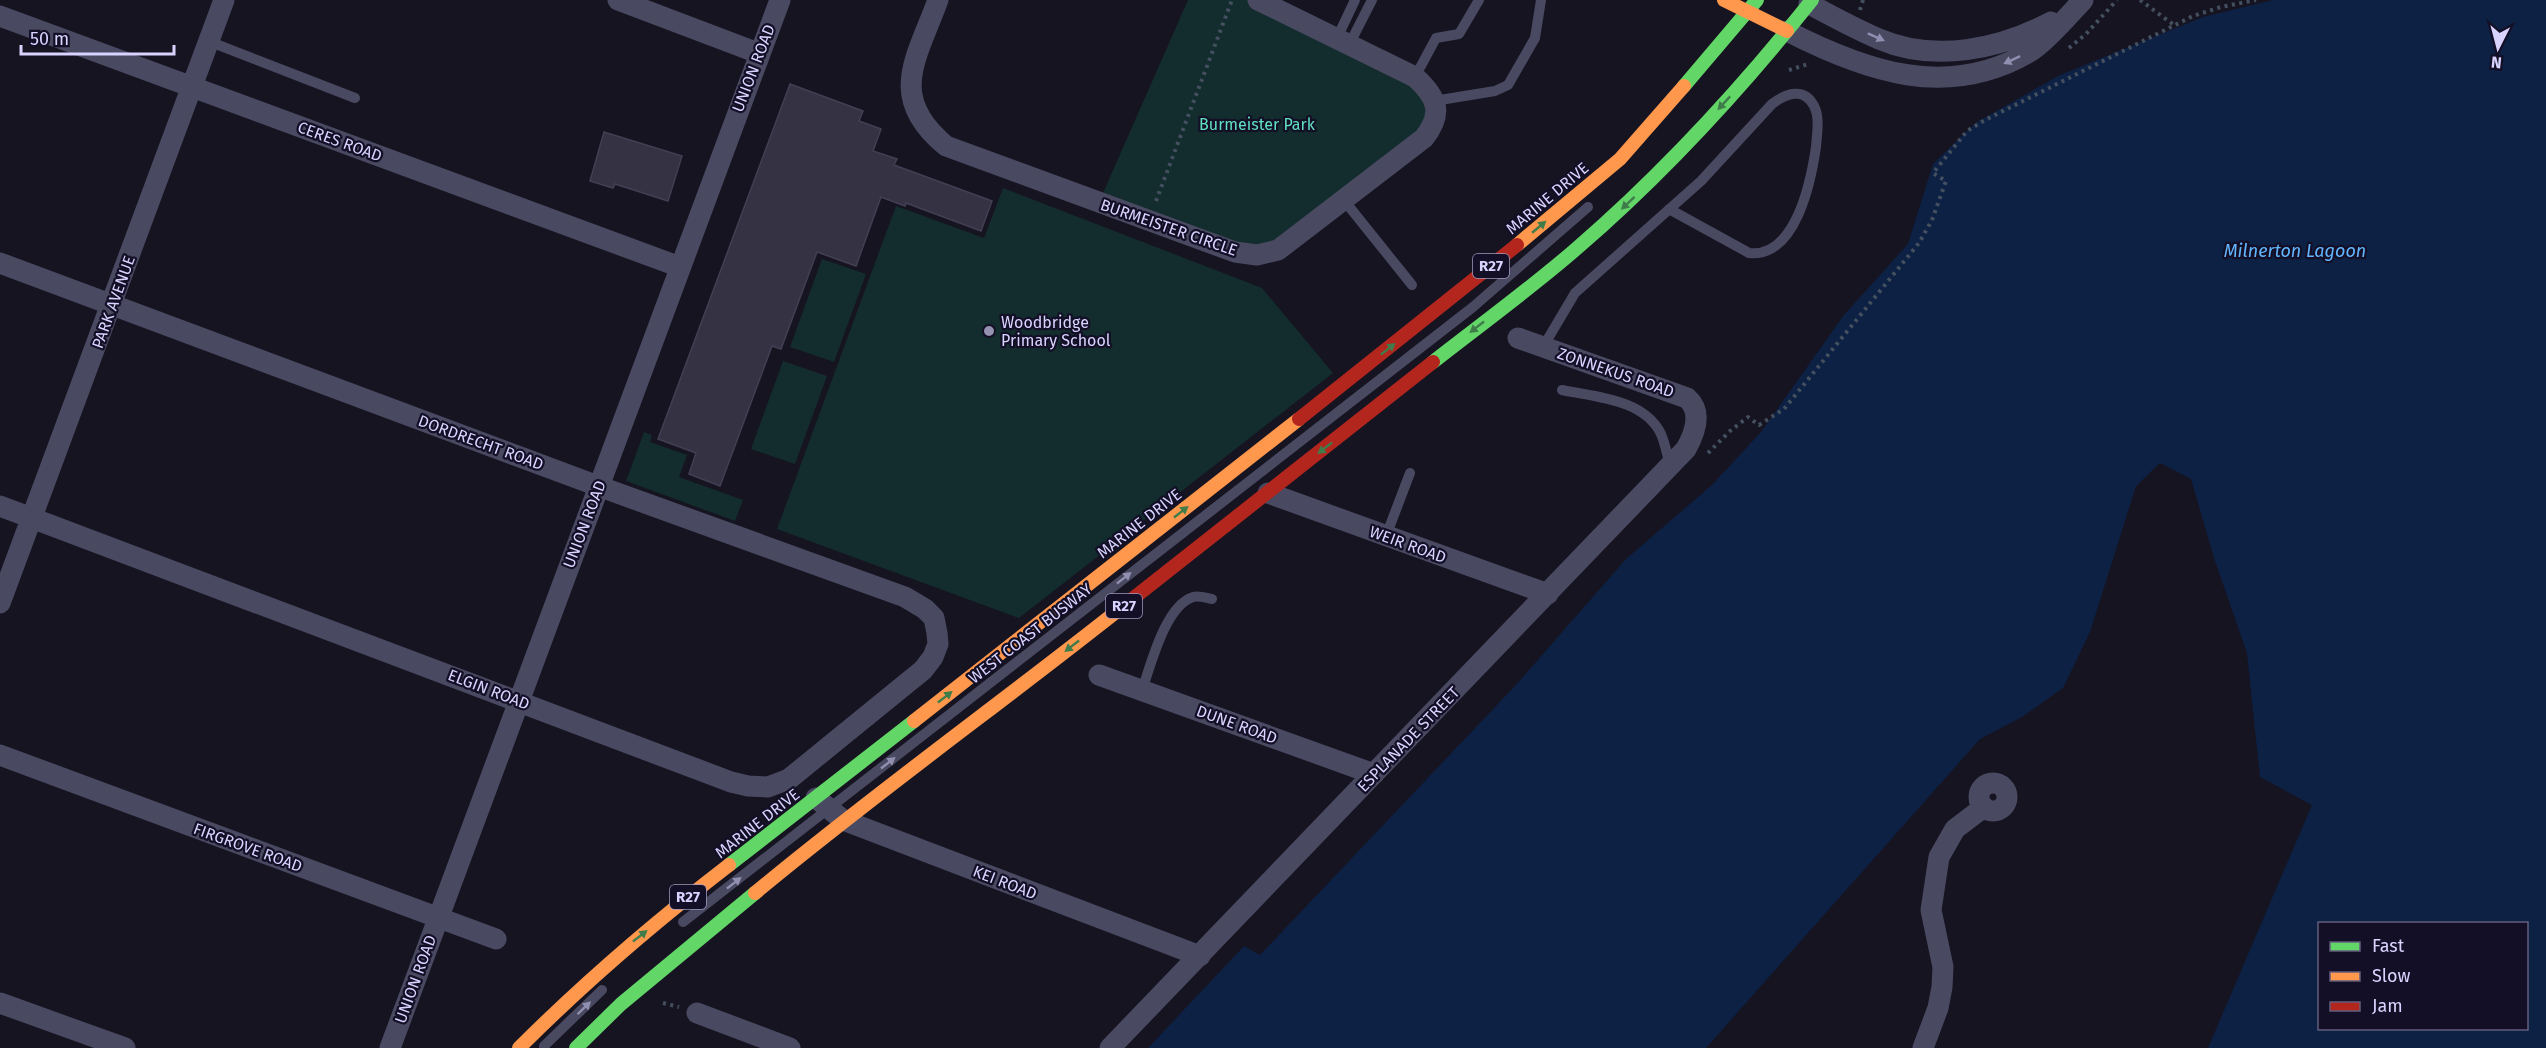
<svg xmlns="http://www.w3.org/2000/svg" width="2546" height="1048" font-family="'Fira Sans',sans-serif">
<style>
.green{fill:#132c2d}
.water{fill:#0d2144;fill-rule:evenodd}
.building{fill:#343243;stroke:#433f54;stroke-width:1.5}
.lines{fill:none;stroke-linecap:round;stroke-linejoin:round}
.path{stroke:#44505f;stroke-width:4;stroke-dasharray:3 4.5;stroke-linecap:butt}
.lane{stroke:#4a4962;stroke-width:10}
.street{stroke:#4a4962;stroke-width:21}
.fast{stroke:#63d668;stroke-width:14}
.slow{stroke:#ff974d;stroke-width:14}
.jam{stroke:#b3261e;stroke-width:14}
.oneway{fill:#928eb0}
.oneway2{fill:#3f7c4a}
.poi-dot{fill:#9591b1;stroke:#130f26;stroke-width:2}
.labels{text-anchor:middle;stroke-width:4.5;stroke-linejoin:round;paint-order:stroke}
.shield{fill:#130f26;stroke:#9e99be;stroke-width:1.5}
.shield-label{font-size:15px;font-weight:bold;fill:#d9d4ff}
.street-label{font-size:16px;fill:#d9d4ff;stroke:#130f26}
.park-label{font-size:16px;fill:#5fe0c0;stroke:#130f26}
.poi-label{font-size:16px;fill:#d9d4ff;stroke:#130f26;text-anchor:start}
.water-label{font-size:18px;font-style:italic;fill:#62b6ff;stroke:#130f26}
</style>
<rect width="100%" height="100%" fill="#161421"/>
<path class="green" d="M1188,0h70l157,77 20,43 -178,135 -158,-53z
M1003,188l259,100 71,85 -314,245 -242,-89 119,-323 88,32z
M822,259l44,15 -32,88 -44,-15z
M783,361l44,15 -32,88 -44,-15z
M644,432l8,3 -2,7 37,13 -8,22 64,23 -8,21 -109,-40z"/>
<path class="water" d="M2273,0h273v1048h-338l104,-243 -52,-28 -13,-124 -33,-95 -23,-79 -31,-16 -24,23 -46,146 -27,56 -41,29 -42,22 -274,309h-558l96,-102 16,9 255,-269 111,-127 86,-74 49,-53 83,-117 64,-71 25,-80 34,-33 10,-9 83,-47 143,-58zM2320,924h206v104h-206z"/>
<path class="building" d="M790,84l73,27 -4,10 22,8 -8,22 24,8 -3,6 98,36 -11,30 -75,-28 -1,3 -24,-9 -25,69 -39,-14 -36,97 -9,-3 -52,140 -31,-12 7,-21 -38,-14z
M604,132l78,24 -14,45 -53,-17 -2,4 -23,-7z"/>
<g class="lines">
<path class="path" d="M2140,0l34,25
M1860,10l3,-10
M2069,48l17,-14 31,-34
M1789,70l19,-6
M1156,201l76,-201
M1708,453l22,-22 18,-14 11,8 25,-16 135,-166 13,-23 14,-39 -13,-8 34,-42 18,-11 208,-104 28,-9 35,-7
M663,1003l16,4"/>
<path class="lane" d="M1337,38l18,-38
M208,41l147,57
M1349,45l23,-45
M1415,77l21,-39 23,-4 20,-34
M1434,101l61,-10 13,-6 27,-47 6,-38
M1343,199l69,86
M1543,347l32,-54 126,-112 71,-77c13,-10 32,-18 42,2 6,11 3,28 2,41 -5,34 -20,111 -67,106l-80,-44
M1562,390c33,7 82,9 99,44 4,9 6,21 9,31
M1386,536l24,-63
M1142,690c9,-25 23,-84 51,-93 6,-2 13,1 19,2
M683,922l790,-615 115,-100
M544,1046l58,-56"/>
<path class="street" d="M618,0l140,53
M938,0c-22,60 -51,97 8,146l289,106 22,3 21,-5 146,-112c20,-25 13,-41 -9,-61l-157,-77
M1809,4c23,12 46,25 70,35 56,24 121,10 172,-17
M0,16l680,251
M1787,31c78,40 161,70 244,20 15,-9 39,-37 52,-51
M0,263l598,223 307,111 20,12 9,9 3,15 1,11 -5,13 -10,13 -134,109 -21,8 -20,-1 -17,-4 -731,-276
M1268,493l280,101
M0,603l224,-603
M1099,675l275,99
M0,755l496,184
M1979 797a14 14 0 1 1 28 0a14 14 0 1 1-28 0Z
M816,798l27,22 357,136
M0,1003l125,45
M697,1013l93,35
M390,1048l390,-1048
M1110,1048l576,-599c9,-16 17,-37 1,-51l-169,-60
M1923,1048l15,-40 4,-21 1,-20 -12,-57 8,-53 16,-28 29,-22"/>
<path class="fast" d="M1684,86l73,-86
M1433,362c47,-37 97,-73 143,-113 87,-75 165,-160 236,-249
M729,865l185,-144
M576,1048l45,-44 134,-111"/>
<path class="slow" d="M1724,0l63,31
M1517,245l103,-86 64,-73
M914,721l385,-302
M755,893c119,-99 245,-189 366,-285
M519,1048c66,-66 136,-126 210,-183"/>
<path class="jam" d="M1299,419l218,-174
M1121,608l312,-246"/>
</g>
<defs><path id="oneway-solid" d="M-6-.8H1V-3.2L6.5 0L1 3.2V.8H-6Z" transform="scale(1.5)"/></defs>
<g class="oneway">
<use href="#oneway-solid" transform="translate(1876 37) rotate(24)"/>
<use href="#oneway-solid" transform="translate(2012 60) rotate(155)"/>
<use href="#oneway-solid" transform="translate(1124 578) rotate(-38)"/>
<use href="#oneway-solid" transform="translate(888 763) rotate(-38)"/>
<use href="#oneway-solid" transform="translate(734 883) rotate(-38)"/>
<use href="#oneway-solid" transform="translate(584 1008) rotate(-44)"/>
</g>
<g class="oneway2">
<use href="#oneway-solid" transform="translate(1724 103) rotate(133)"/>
<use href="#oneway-solid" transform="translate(1628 203) rotate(137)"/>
<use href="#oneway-solid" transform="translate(1539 227) rotate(-40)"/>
<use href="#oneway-solid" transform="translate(1477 327) rotate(142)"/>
<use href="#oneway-solid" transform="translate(1388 349) rotate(-38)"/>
<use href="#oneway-solid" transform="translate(1325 448) rotate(142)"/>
<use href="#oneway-solid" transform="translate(1181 512) rotate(-38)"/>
<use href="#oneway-solid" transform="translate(1072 646) rotate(142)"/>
<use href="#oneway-solid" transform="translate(945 697) rotate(-38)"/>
<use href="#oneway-solid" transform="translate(640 936) rotate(-38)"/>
</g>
<circle class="poi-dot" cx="989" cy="331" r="6"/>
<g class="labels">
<g class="shield">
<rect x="1473" y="254" width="36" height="24" rx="4.5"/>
<rect x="1106" y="594" width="36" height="24" rx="4.5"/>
<rect x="670" y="885" width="36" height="24" rx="4.5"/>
</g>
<g class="shield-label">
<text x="1491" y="271">R27</text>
<text x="1124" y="611">R27</text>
<text x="688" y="902">R27</text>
</g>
<g class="street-label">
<text transform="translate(753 68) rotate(-69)" y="6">UNION ROAD</text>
<text transform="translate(340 141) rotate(20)" y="6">CERES ROAD</text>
<text transform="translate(1547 198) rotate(-40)" y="6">MARINE DRIVE</text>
<text transform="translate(1169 227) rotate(19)" y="6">BURMEISTER CIRCLE</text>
<text transform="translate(113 302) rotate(-70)" y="6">PARK AVENUE</text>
<text transform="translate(1616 372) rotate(19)" y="6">ZONNEKUS ROAD</text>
<text transform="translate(481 442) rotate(20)" y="6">DORDRECHT ROAD</text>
<text transform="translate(1139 523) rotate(-38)" y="6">MARINE DRIVE</text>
<text transform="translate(584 524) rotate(-69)" y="6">UNION ROAD</text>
<text transform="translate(1408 544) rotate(20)" y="6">WEIR ROAD</text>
<text transform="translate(1030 633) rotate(-38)" y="6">WEST COAST BUSWAY</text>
<text transform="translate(489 689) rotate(21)" y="6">ELGIN ROAD</text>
<text transform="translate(1237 724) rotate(20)" y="6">DUNE ROAD</text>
<text transform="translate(1408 739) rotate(-46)" y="6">ESPLANADE STREET</text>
<text transform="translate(757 823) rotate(-38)" y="6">MARINE DRIVE</text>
<text transform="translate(248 847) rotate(20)" y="6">FIRGROVE ROAD</text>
<text transform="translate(1005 882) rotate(21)" y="6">KEI ROAD</text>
<text transform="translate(415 979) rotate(-70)" y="6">UNION ROAD</text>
</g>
<g class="park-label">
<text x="1257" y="130">Burmeister Park</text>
</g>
<g class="poi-label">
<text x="1001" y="328">Woodbridge<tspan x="1001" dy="18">Primary School</tspan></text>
</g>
<g class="water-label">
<text x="2295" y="257">Milnerton Lagoon</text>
</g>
</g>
<rect x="2318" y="922" width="210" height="108" fill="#130f26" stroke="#625e7d" stroke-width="1.5"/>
<rect x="2330" y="942" width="30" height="9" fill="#63d668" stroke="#625e7d" stroke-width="1.5"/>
<text x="2372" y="952" font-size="18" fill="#d9d4ff">Fast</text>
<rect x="2330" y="972" width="30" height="9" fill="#ff974d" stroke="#625e7d" stroke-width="1.5"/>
<text x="2372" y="982" font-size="18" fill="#d9d4ff">Slow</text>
<rect x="2330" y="1002" width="30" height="9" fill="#b3261e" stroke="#625e7d" stroke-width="1.5"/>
<text x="2372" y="1012" font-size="18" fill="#d9d4ff">Jam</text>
<g transform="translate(2498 48) rotate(186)" stroke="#130f26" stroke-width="4.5" paint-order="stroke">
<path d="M0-4.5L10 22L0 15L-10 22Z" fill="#d9d4ff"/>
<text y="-9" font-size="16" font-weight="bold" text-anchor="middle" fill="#d9d4ff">N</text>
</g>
<path d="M21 45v9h153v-9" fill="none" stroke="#d9d4ff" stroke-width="3"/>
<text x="30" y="45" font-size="18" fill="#d9d4ff" stroke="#130f26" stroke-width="4.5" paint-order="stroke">50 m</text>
</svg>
